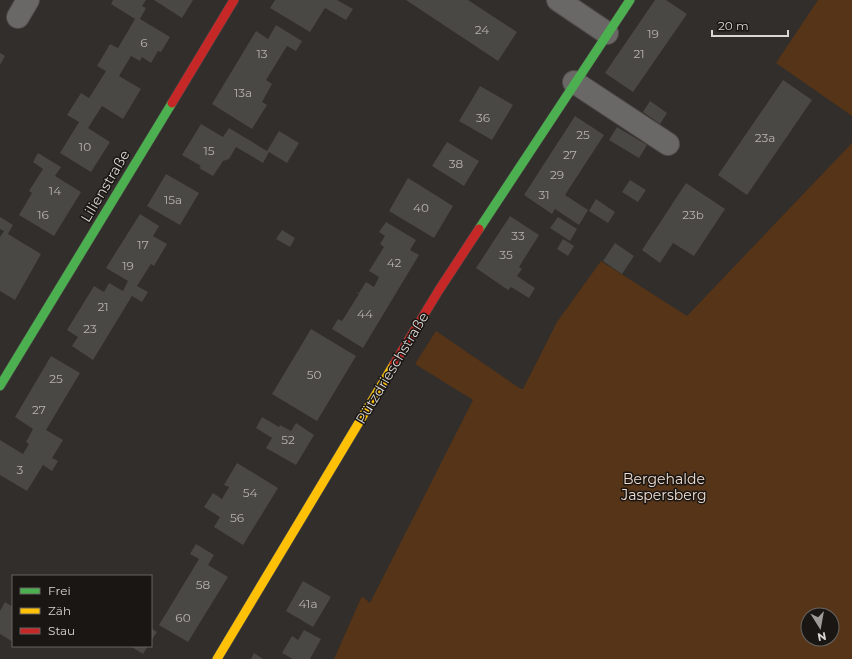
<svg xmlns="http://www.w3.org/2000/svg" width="852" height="659" font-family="Montserrat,sans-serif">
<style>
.green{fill:#553418;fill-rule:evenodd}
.building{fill:#4a4844}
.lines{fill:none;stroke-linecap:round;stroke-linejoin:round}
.street-casing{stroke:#4f4c49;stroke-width:24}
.fast-casing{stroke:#4f4c49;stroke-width:10}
.slow-casing{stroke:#4f4c49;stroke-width:10}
.jam-casing{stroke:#4f4c49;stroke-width:10}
.street{stroke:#6a6866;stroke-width:22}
.fast{stroke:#4caf50;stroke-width:9}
.slow{stroke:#ffc107;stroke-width:9}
.jam{stroke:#c62828;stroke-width:9}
.labels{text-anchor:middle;stroke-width:3;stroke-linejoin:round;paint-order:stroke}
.number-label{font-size:12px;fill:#b6b2af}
.street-label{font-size:14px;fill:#dad6d3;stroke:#191614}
.park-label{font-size:14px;fill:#f1dcce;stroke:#191614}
</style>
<rect width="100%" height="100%" fill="#312e2b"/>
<path class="green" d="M818,0h34v116l-76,-53z
M852,143v516h-518l27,-61 2,-1 7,6 103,-203 -58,-36 21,-33 85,58h2l34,-67 44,-61 86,55zM808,615h24v24h-24z"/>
<path class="building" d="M113,0h33l-4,6 4,2 -6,11 30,18 -9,15 -3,-1 -7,12 -9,-6 -2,4 -9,-5 -12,20 22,13 -18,30 -21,-13 -14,22 22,14 -19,30 -31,-19 19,-31 -12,-7 14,-22 8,5 17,-27 -9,-5 13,-22 8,4 17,-29 -24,-15z
M154,0h39l-11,18z
M275,0h62l16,9 -7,11 -21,-12 -15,24 -40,-24z
M406,0h62l49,32 -19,29z
M655,0h11l21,14 -54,78 -28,-19z
M276,25l26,16 -6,10 -9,-5 -21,34 6,4 -10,18 5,3 -15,24 -40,-25 44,-73 12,8z
M0,53l5,3 -5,9z
M783,80l29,20 -65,95 -29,-20z
M480,86l33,19 -21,35 -33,-19z
M650,101l17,12 -7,11 -17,-12z
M575,116l29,19 -39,60 23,15 -9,15 -24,-16 -3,5 -28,-19z
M201,124l22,13 6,-9 38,23 12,-20 20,12 -12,20 -18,-11 -6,11 -27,-16 -7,12 -6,2 -10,15 -14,-8 2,-2 -19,-11z
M617,127l30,18 -8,13 -30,-18z
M447,142l32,19 -15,25 -32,-20z
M38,153l23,14 -6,9 26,16 -27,44 -35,-21 13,-22 -3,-2 14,-22 -10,-7z
M166,174l33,19 -19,32 -33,-19z
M408,178l45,28 -19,32 -45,-27z
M630,180l16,10 -8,12 -16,-10z
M686,183l39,26 -31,47 -21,-13 -13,20 -18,-13z
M596,199l19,13 -7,11 -19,-12z
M140,214l19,12 -6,10 14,8 -13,22 -3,-2 -14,22 11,6 -6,10 -10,-6 -39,64 -21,-14 6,-9 -11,-7 27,-44 10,6 5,-9 14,8 5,-10 -22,-13z
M510,216l29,19 -20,32 3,2 -5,7 18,12 -6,10 -18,-11 -3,3 -32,-22z
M0,217l13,8 -5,9 33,20 -26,46 -15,-9v-54l4,-6 -4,-2z
M558,217l19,12 -7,12 -20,-13z
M386,222l30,18 -6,10 9,5 -56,93 -31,-19 6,-10 4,2 17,-27 -4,-3 4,2 7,-11 8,5 5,-10 -10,-6 15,-24 -4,-3 5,-8 -6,-4z
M282,230l13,8 -5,9 -14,-8z
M563,239l11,7 -6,10 -11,-7z
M615,243l19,13 -12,18 -19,-13z
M311,329l45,27 -39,65 -45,-27z
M51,356l29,17 -34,57 17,10 -11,18 6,3 -6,10 -9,-6 -16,26 -27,-16v-35l23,14 6,-10 -3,-2 7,-13 -18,-12z
M262,417l17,10 1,-2 11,6 5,-8 18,12 -18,30 -30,-17 6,-10 -16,-10z
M237,463l41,25 -35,57 -29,-18 6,-10 -16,-10 9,-14 9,6 7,-12 -5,-2z
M196,544l18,11 -6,10 20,12 -40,65 -29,-17 40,-66 -9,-5z
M303,581l28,16 -18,30 -27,-16z
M5,602l8,5v35l-13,-8v-23z
M151,628l6,4 -6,9z
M304,630l17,9 -11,20h-17l-11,-6 10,-17 6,4z
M130,646h18l-5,8z
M254,653l9,6h-12z"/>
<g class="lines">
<g class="street-casing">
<path id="street" d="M558,0l49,33
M18,17l10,-17
M574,82l94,62"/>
</g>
<g class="fast-casing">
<path id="fast" d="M479,229l151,-229
M0,386l172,-283"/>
</g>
<g class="slow-casing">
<path id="slow" d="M217,659l177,-295"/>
</g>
<g class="jam-casing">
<path id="jam" d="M172,103l62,-103
M394,364l45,-74 40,-61"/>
</g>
<use href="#street" class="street"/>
<use href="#fast" class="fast"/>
<use href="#slow" class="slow"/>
<use href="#jam" class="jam"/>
</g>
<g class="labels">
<g class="number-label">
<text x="482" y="34">24</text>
<text x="653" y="38">19</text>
<text x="144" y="47">6</text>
<text x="262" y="58">13</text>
<text x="639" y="58">21</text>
<text x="243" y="97">13a</text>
<text x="483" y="122">36</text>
<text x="583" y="139">25</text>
<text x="765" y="142">23a</text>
<text x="85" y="151">10</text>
<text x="209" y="155">15</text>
<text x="570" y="159">27</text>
<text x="456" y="168">38</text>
<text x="557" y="179">29</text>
<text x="55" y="195">14</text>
<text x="544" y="199">31</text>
<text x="173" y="204">15a</text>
<text x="421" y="212">40</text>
<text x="43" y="219">16</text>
<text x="693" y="219">23b</text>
<text x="518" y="240">33</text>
<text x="143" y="249">17</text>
<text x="506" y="259">35</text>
<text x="394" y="267">42</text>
<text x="128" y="270">19</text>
<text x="103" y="311">21</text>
<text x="365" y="318">44</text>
<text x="90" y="333">23</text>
<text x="314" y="379">50</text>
<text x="56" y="383">25</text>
<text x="39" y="414">27</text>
<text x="288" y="444">52</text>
<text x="20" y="474">3</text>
<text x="250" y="497">54</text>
<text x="237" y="522">56</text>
<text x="203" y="589">58</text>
<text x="308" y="608">41a</text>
<text x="183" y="622">60</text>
</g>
<g class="street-label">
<text transform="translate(105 186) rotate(-59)" y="5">Lilienstraße</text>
<text transform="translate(392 368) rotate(-59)" y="5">Pützdrieschstraße</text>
</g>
<g class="park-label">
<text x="664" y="484">Bergehalde<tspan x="664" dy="16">Jaspersberg</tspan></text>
</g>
</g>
<rect x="12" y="575" width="140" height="72" fill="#191614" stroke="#666360"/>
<rect x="20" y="588" width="20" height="6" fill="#4caf50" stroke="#666360"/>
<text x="48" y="595" font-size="12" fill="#dad6d3">Frei</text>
<rect x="20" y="608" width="20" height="6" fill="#ffc107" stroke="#666360"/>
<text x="48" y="615" font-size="12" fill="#dad6d3">Zäh</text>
<rect x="20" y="628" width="20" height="6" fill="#c62828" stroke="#666360"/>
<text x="48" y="635" font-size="12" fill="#dad6d3">Stau</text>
<g transform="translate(820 627) rotate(169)"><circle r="19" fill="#191614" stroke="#666360"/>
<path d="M0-3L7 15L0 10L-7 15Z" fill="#9f9b98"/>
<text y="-6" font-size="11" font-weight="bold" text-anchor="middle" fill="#dad6d3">N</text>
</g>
<path d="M712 30v6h76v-6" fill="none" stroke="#dad6d3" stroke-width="2"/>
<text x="718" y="30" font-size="12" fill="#dad6d3" stroke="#191614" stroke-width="3" paint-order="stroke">20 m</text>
</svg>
